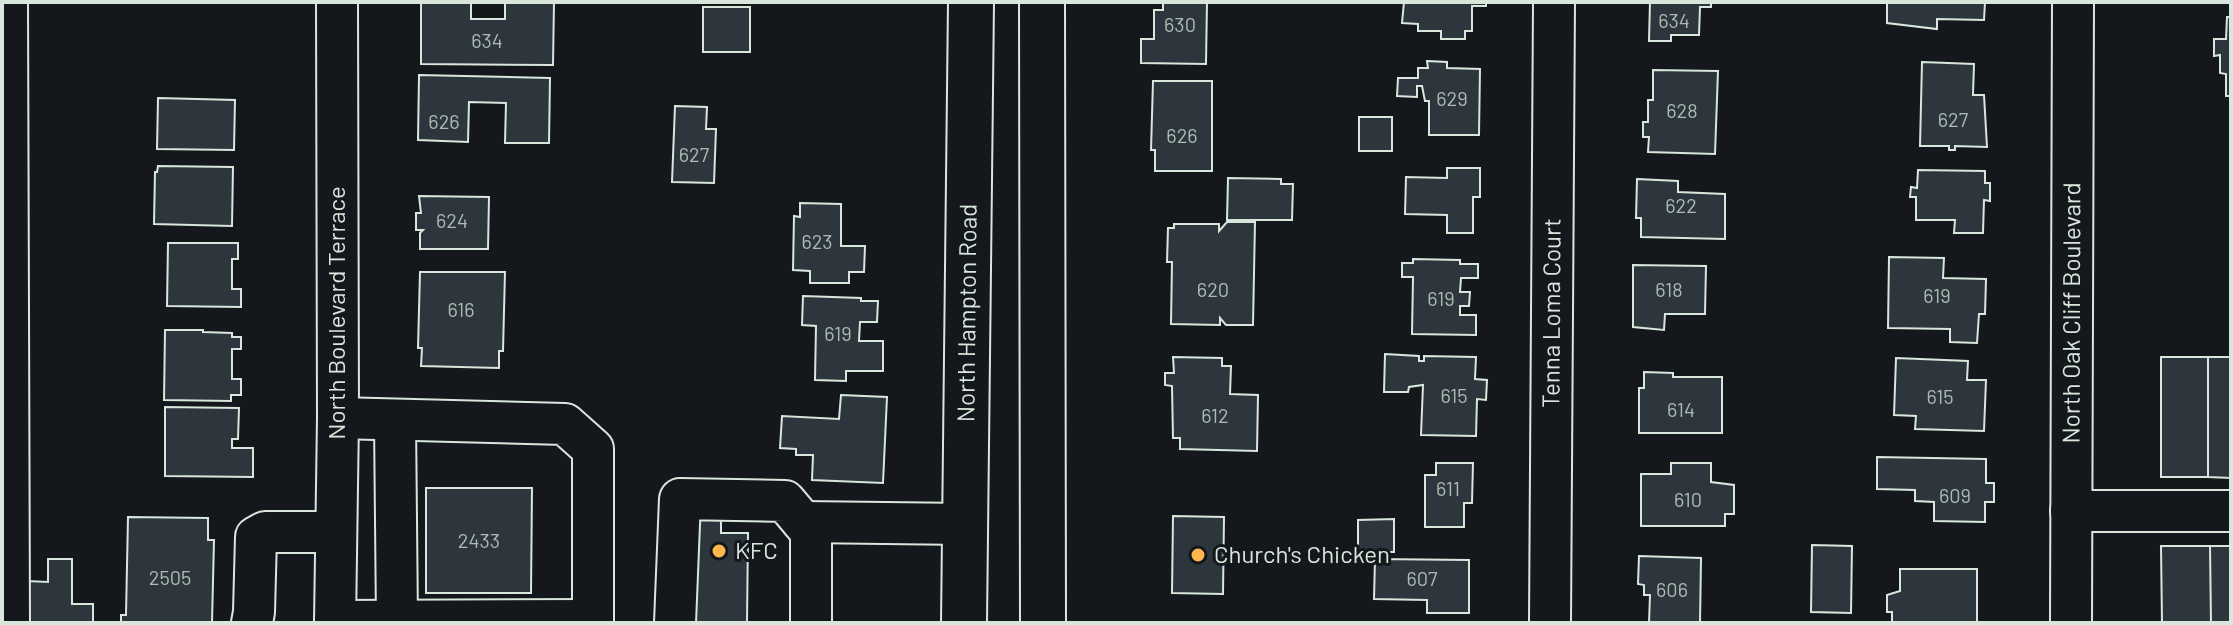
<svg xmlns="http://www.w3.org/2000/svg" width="2233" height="625" font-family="Barlow,sans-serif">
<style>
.building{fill:#2c363c;stroke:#d8e6dc;stroke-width:2}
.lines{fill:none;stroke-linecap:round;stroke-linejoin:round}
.minor-casing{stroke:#d8e6dc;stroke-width:44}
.major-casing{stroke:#d8e6dc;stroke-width:48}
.minor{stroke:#14181c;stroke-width:40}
.major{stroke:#14181c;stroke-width:44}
.poi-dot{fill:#ffb74d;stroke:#14181c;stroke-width:3}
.labels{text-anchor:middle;stroke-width:6;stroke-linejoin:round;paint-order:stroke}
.number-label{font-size:20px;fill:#adbab4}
.street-label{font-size:24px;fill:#d8e6dc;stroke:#14181c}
.poi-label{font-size:24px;fill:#d8e6dc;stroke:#14181c;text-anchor:start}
</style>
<rect width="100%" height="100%" fill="#14181c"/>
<path class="building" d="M421,2h50v17h34v-17h49l-1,63 -132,-1z
M1163,2h44l-1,62 -65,-1v-24h13v-29h9z
M1404,2h82v4h-14v25h-7v8h-24v-8h-23v-7l-16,-1z
M1650,2h61v5h-11l-1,28h-28v6h-22z
M1887,2h98l-1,18 -47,-1v10l-50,-6z
M703,7h47v45h-47z
M2227,17h4v79h-5v-22l-6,-1v-18l-6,1v-17h12z
M1427,61l20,1v6l33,1 -1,66h-50v-34h-4l-3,-15h-5v11l-20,-1 1,-18h20v-10h10z
M1922,62l52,2 -1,31h11l3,52 -32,-1v4h-6v-4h-29z
M1653,70l65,1 -3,83 -67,-2 1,-15h-6v-15h5v-22h5z
M419,75l131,3 -1,65h-44l1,-40 -37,-1 -1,40 -50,-2z
M1153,81h59v90h-57v-21h-4z
M158,98l77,2 -1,50 -77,-1z
M675,106l32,1 -1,22h10l-2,54 -42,-1z
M1359,117h33v34h-33z
M158,166l75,1 -1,59 -78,-2 1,-52h2z
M1447,168h33v29h-7v36h-26v-18l-42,-1 1,-37 41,1z
M1918,170l67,1v12h5v18l-6,-1 -1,33h-29l1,-13h-39v-23h-6l1,-10 6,1z
M1228,178l53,1v5h12l-1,36h-65z
M1637,179l41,2v11l47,2v45l-84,-2v-19h-5z
M419,196l70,1 -1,52h-68v-16l3,-3h-7v-17h5z
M800,203l41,1v42h24l-1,26h-15v11h-39v-12l-17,-1 1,-54 6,1z
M1227,222h28l-2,103h-27l-6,-7v7l-49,-1 1,-62h-5l1,-34h6v-4h45v7z
M168,243h70v16h-6v30h9v18l-74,-1z
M1889,257l55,1 -1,20 43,1 -1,35h-6l-2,29 -27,-1v-13l-62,-1z
M1413,259l47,1v4h18v14h-17l-1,14h10l-1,14h-9v9h16v20l-64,-1 1,-57h-11v-14h11z
M1633,265l73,1 -1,48h-40l-1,16 -31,-3z
M420,272h85l-2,79h-4v17l-78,-2 1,-18h-4z
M803,296l58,2v3h17l-1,21h-17l-1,19h24v30h-37v10l-31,-1 1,-54 -14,-1z
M165,330h38v2l29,1v4h9v12h-9v30h9v16h-10v6l-67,-1z
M1385,354l34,2v5h5v-5l52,1 -1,22 12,1 -1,20 -9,-1 -1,37 -55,-1 2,-50 -14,2 -1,5h-24z
M1173,357l49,1v8h9l-1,28 28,1 -1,56 -77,-2v-11h-7l-1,-52 -7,-1v-12h9z
M2161,357h47v120h-47z
M2208,357h23v121l-23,-1z
M1896,358l72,3 -1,19h19l-2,51 -69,-2 1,-13 -22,-1z
M1644,372l29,1v4h49v56h-83v-45h5z
M841,395l46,2 -4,86 -71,-3 1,-25h-17v-6l-16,-1 2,-32 57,3z
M165,407l74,1 -1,31h-6v9h21v29l-88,-1z
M1877,457l109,2v24h8v19h-9v20l-51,-1v-19l-19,-1v-11l-38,-1z
M1436,463h37l-1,40h-8v24h-39v-52h11z
M1671,463h40v19l23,3v29h-9v12h-84v-52h30z
M426,488h106l-1,105h-105z
M1173,516l51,1 -1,77 -51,-1z
M128,517l80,1v22h6l-2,83h-91v-8h5z
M690,517h31v16h27l-1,90h-59z
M1394,519v33h-36v-32z
M1812,545l40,1 -1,67 -40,-1z
M2161,546h49l1,77h-49z
M2210,546h21v77h-20z
M1639,556l62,2 -1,65h-51l1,-28h-6v-10l-6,-1z
M48,559h24v45h21v19h-67l1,-42 21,1z
M1375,559l94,1v53h-42v-13l-53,-1z
M1900,569h77v54h-85v-11h-5v-17l13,-4z"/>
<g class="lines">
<g class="minor-casing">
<g id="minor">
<path d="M7,2l2,621"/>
<path d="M338,418l227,6 28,25v174"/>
<path d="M395,420l2,202"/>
<path d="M2071,511h160"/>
<path d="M803,522l163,2"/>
<path d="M335,621l258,-1"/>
<path d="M252,623l2,-11 2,-75 9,-5h70"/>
<path d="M335,623l3,-205 -1,-416"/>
<path d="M675,623l5,-124 105,2 26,31v91"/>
<path id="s1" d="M1550,623l4,-621"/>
<path id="s2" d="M2071,623l2,-621"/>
</g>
</g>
<g class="major-casing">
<g id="major">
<path d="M1042,2l1,621"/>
<path id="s3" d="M964,623l7,-621"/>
</g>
</g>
<use href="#minor" class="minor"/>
<use href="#major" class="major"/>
</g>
<g class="poi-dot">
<circle cx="719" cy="551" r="8"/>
<circle cx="1198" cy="555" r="8"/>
</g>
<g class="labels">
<g class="number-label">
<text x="1674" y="28">634</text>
<text x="1180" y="32">630</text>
<text x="487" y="48">634</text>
<text x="1452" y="106">629</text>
<text x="1682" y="118">628</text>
<text x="1953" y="127">627</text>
<text x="444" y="129">626</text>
<text x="1182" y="143">626</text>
<text x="694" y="162">627</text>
<text x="1681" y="213">622</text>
<text x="452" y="228">624</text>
<text x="817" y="249">623</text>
<text x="1213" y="297">620</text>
<text x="1669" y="297">618</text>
<text x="1937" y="303">619</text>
<text x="1441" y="306">619</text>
<text x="461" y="317">616</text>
<text x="838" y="341">619</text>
<text x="1454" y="403">615</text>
<text x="1940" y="404">615</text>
<text x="1681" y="417">614</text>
<text x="1215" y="423">612</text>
<text x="1448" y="496">611</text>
<text x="1955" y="503">609</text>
<text x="1688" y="507">610</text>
<text x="479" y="548">2433</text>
<text x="170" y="585">2505</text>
<text x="1422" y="586">607</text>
<text x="1672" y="597">606</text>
</g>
<g class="street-label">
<text dy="8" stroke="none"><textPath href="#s1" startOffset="310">Tenna Loma Court</textPath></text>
<text dy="8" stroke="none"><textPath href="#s2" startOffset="310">North Oak Cliff Boulevard</textPath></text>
<text transform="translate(337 313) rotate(-90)" y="8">North Boulevard Terrace</text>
<text dy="8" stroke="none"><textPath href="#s3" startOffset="310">North Hampton Road</textPath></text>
</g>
<g class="poi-label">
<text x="735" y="559">KFC</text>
<text x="1214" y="563">Church's Chicken</text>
</g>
</g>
<rect width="2233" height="625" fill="none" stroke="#d8e6dc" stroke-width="8"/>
</svg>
